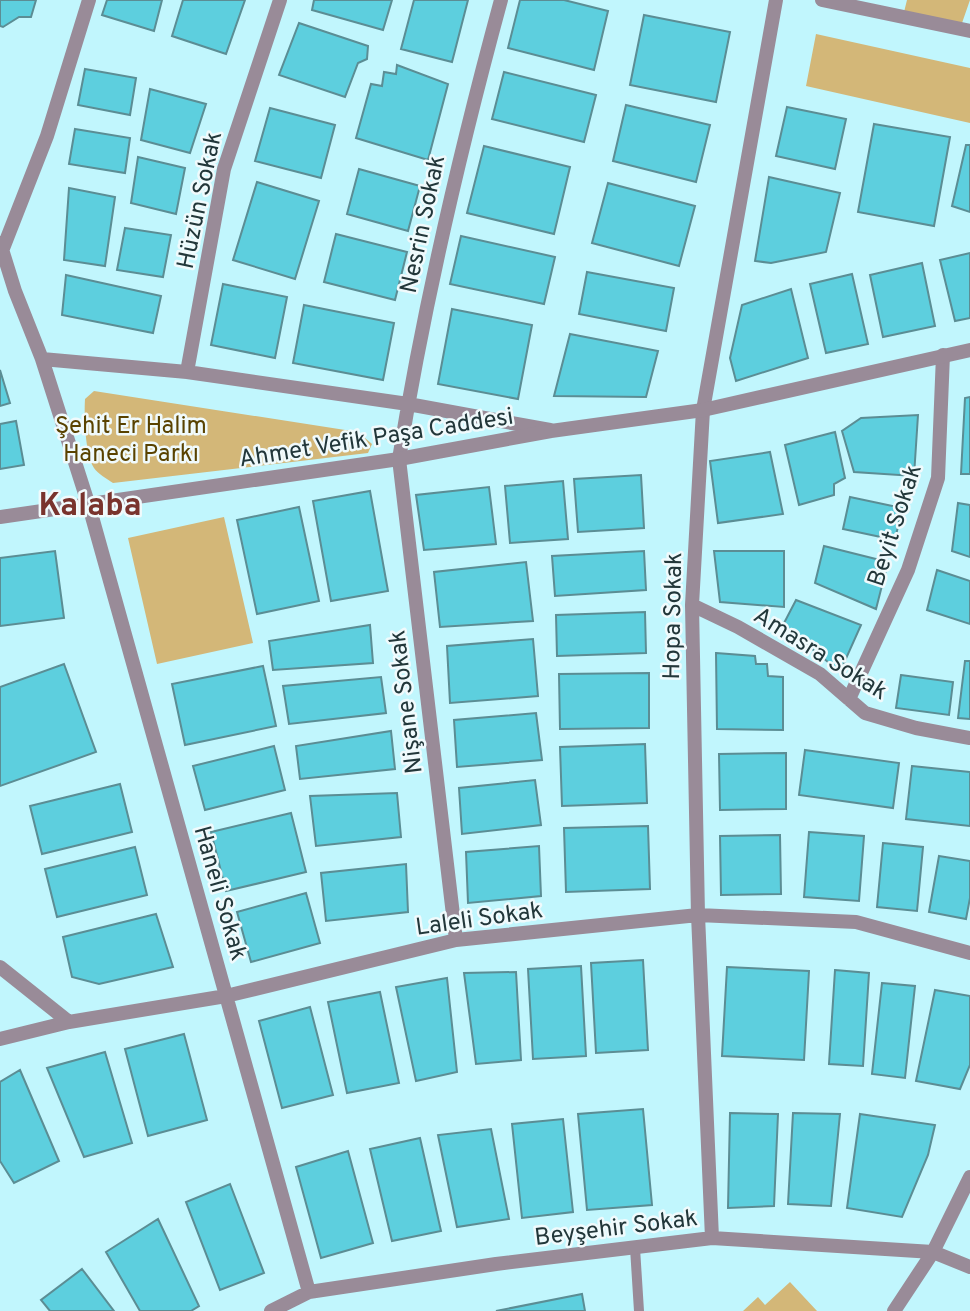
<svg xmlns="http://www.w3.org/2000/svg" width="970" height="1311" font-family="Overpass,sans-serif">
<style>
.green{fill:#d3b778}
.building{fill:#5dcfde;stroke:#5b8d94;stroke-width:2}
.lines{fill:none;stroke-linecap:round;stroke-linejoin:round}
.service{stroke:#998b98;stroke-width:10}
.minor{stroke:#998b98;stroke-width:14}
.tertiary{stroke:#998b98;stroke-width:14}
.labels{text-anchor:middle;stroke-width:5;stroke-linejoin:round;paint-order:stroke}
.street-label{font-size:24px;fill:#22373a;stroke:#f0fafc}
.park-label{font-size:24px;fill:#594200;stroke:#f0fafc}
.district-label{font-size:32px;font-weight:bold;fill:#79332d;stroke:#f0fafc}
</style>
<rect width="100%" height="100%" fill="#c1f6fd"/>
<path class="green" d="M907,0h63l-8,23 -58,-11z
M816,34l154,34v55l-164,-37z
M94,391l264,41 14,12 -4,9 -255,30c-6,-4 -15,-9 -19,-15 -9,-15 -10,-51 -9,-69z
M224,517l29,126 -96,21 -29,-126z
M790,1282l27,29h-74l15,-14 7,8z"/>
<path class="building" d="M0,0h36l-5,17h-12l-16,10 -3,-1z
M107,0h55l-8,31 -52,-16z
M183,0h62l-19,54 -54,-18z
M314,0h78l-9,30 -71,-20z
M414,0h54l-16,62 -51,-13z
M520,0h44l44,11 -14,59 -86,-22z
M644,15l86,17 -14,70 -86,-17z
M299,23l69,23 -1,13 -9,4 -13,34 -66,-22z
M397,65l51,19 -20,76 -72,-22 15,-54 11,2 2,-14 12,2z
M85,69l51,9 -6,37 -52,-10z
M504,72l92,23 -12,47 -92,-23z
M150,89l56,15 -16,49 -49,-13z
M626,105l84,20 -14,57 -83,-21z
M787,107l59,12 -11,50 -59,-13z
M270,108l65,17 -14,53 -66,-17z
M874,124l76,13 -16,89 -76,-14z
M75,129l55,9 -5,35 -56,-9z
M966,145h4v67l-18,-6z
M484,146l86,21 -16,67 -87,-21z
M138,157l47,11 -9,46 -45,-11z
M359,169l61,17 -12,45 -61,-17z
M769,177l71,16 -14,59 -55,11 -16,-2z
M257,182l62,19 -24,78 -62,-19z
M608,183l87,23 -16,60 -87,-23z
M69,188l46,9 -10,69 -41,-6z
M125,228l46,7 -8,42 -46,-7z
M336,234l71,18 -12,48 -71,-18z
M461,236l94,21 -11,47 -94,-20z
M970,253v65l-15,3 -15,-61z
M922,263l13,63 -52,11 -13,-62z
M587,272l87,16 -8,43 -87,-17z
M852,274l16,70 -42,9 -16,-69z
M66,275l95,21 -8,37 -91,-18z
M223,284l64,13 -12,61 -64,-13z
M791,289l17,69 -72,23 -6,-23 12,-53z
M304,305l90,18 -11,57 -90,-17z
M452,309l80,16 -14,74 -80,-15z
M570,334l88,17 -12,46 -92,-1z
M0,370l10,33 -10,3z
M970,397v77h-9l4,-76z
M918,415l-4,61 -60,-4 -12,-41 19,-13z
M16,421l8,44 -24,4v-45z
M835,432l10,46 -11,6v11l-35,10 -14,-60z
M770,452l13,62 -65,9 -8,-62z
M641,475l3,53 -66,4 -4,-53z
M563,481l5,58 -58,4 -5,-57z
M489,487l7,57 -72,6 -8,-55z
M370,491l18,100 -57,10 -18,-100z
M850,497l52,11 -7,32 -52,-11z
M958,503l12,2v52l-18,-6z
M299,507l20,94 -62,13 -20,-94z
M824,546l64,16 -12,47 -61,-26z
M55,551l9,67 -64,8v-68z
M644,551l2,39 -91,6 -3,-40z
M714,551h70v56l-64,-5z
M526,562l7,59 -93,6 -6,-55z
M937,570l33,11v43l-43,-14z
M796,600l65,25 -21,47 -57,-47z
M645,612l1,41 -89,3 -1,-41z
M370,625l3,38 -100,7 -4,-29z
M533,639l5,57 -88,7 -3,-57z
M716,653l39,3 1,8h11l1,12 15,1v53l-66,-1z
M965,661h5v58l-12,-1z
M64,664l32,88 -96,34v-99z
M263,666l13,60 -91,19 -13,-61z
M649,673v55l-89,1 -1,-55z
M901,675l52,7 -4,33 -53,-7z
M381,677l5,36 -97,11 -6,-38z
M536,713l6,47 -85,7 -3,-47z
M391,731l4,38 -95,10 -4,-33z
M645,744l2,59 -85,3 -2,-59z
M274,746l11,44 -80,20 -12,-44z
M805,750l94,13 -6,45 -94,-13z
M786,753v56l-66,1 -1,-56z
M912,766l58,6v54l-64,-7z
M535,780l6,45 -79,9 -3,-46z
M120,784l12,48 -90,22 -12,-48z
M397,793l4,44 -85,9 -6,-50z
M291,813l15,59 -80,19 -15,-59z
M648,826l2,63 -84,3 -2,-64z
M809,832l55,4 -5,65 -55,-4z
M780,835l1,59 -60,1 -1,-59z
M883,843l40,4 -6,64 -40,-4z
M539,846l2,50 -73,7 -2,-51z
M135,847l12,48 -90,22 -12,-48z
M939,856l31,5v37l-4,21 -37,-7z
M406,864l2,48 -82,9 -5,-48z
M306,893l14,50 -69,19 -14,-50z
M156,914l17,53 -74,17 -27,-7 -9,-40z
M643,960l5,90 -52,3 -5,-90z
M581,966l5,90 -53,3 -5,-90z
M727,967l82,4 -5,89 -82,-4z
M835,970l34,3 -6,93 -34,-2z
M516,972l5,88 -45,4 -12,-91z
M447,978l10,94 -41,9 -20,-94z
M882,983l33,3 -10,92 -33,-4z
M935,990l35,6v69l-10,24 -44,-8z
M380,992l19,91 -52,10 -19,-91z
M310,1007l23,88 -51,13 -23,-87z
M184,1034l23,86 -59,16 -23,-87z
M105,1052l27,91 -48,14 -37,-89z
M20,1070l39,91 -45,22 -14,-22v-79z
M643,1109l9,96 -65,5 -9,-96z
M730,1113l48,1 -4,92 -46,2z
M793,1113l47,1 -9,92 -43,-2z
M860,1114l75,11 -7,30 -26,62 -55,-9z
M563,1119l10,93 -51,6 -10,-94z
M491,1129l18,90 -52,8 -19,-92z
M420,1138l21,93 -49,10 -22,-92z
M348,1151l25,92 -52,15 -25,-91z
M230,1184l34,89 -44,17 -34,-88z
M158,1219l41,87 -8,5h-51l-34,-59z
M82,1269l32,42h-64l-9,-11z
M582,1294l3,17h-89z"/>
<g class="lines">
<path class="service" d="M635,1248l4,63"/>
<path class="minor" d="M822,0l148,31
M0,243l15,48 27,68 47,147 220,786
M2,251l45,-115 42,-136
M42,359l145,13 221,32 142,26
M187,372l37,-203 56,-169
M692,605l46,22 82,47 45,39 51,15 54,10
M849,699l59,-129 30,-92 5,-123
M456,940l-57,-481c25,-155 61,-308 102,-459
M0,967l69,55
M0,1039l69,-17 157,-26 230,-56 242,-25 158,7 114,31
M712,1238l-14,-323 -6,-310 11,-195 73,-410
M271,1311l38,-19 187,-28 216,-26 221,14 37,15
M894,1311l39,-59 37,-75"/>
<path class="tertiary" d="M0,517l399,-58 152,-28 152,-21 267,-60"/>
</g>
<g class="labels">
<g class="street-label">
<text transform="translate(199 200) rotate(-78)" y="8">Hüzün Sokak</text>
<text transform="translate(422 224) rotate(-78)" y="8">Nesrin Sokak</text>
<text transform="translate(376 437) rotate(-9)" y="8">Ahmet Vefik Paşa Caddesi</text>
<text transform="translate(894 525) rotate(-72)" y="8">Beyit Sokak</text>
<text transform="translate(672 616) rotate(-89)" y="8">Hopa Sokak</text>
<text transform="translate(821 653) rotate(32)" y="8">Amasra Sokak</text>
<text transform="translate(405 702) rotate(-97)" y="8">Nişane Sokak</text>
<text transform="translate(221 893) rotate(74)" y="8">Haneli Sokak</text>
<text transform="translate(479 918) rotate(-8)" y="8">Laleli Sokak</text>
<text transform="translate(616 1227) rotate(-7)" y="8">Beyşehir Sokak</text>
</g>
<g class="park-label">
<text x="131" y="433">Şehit Er Halim<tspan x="131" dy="28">Haneci Parkı</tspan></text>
</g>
<g class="district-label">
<text x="90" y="515">Kalaba</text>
</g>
</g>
</svg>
